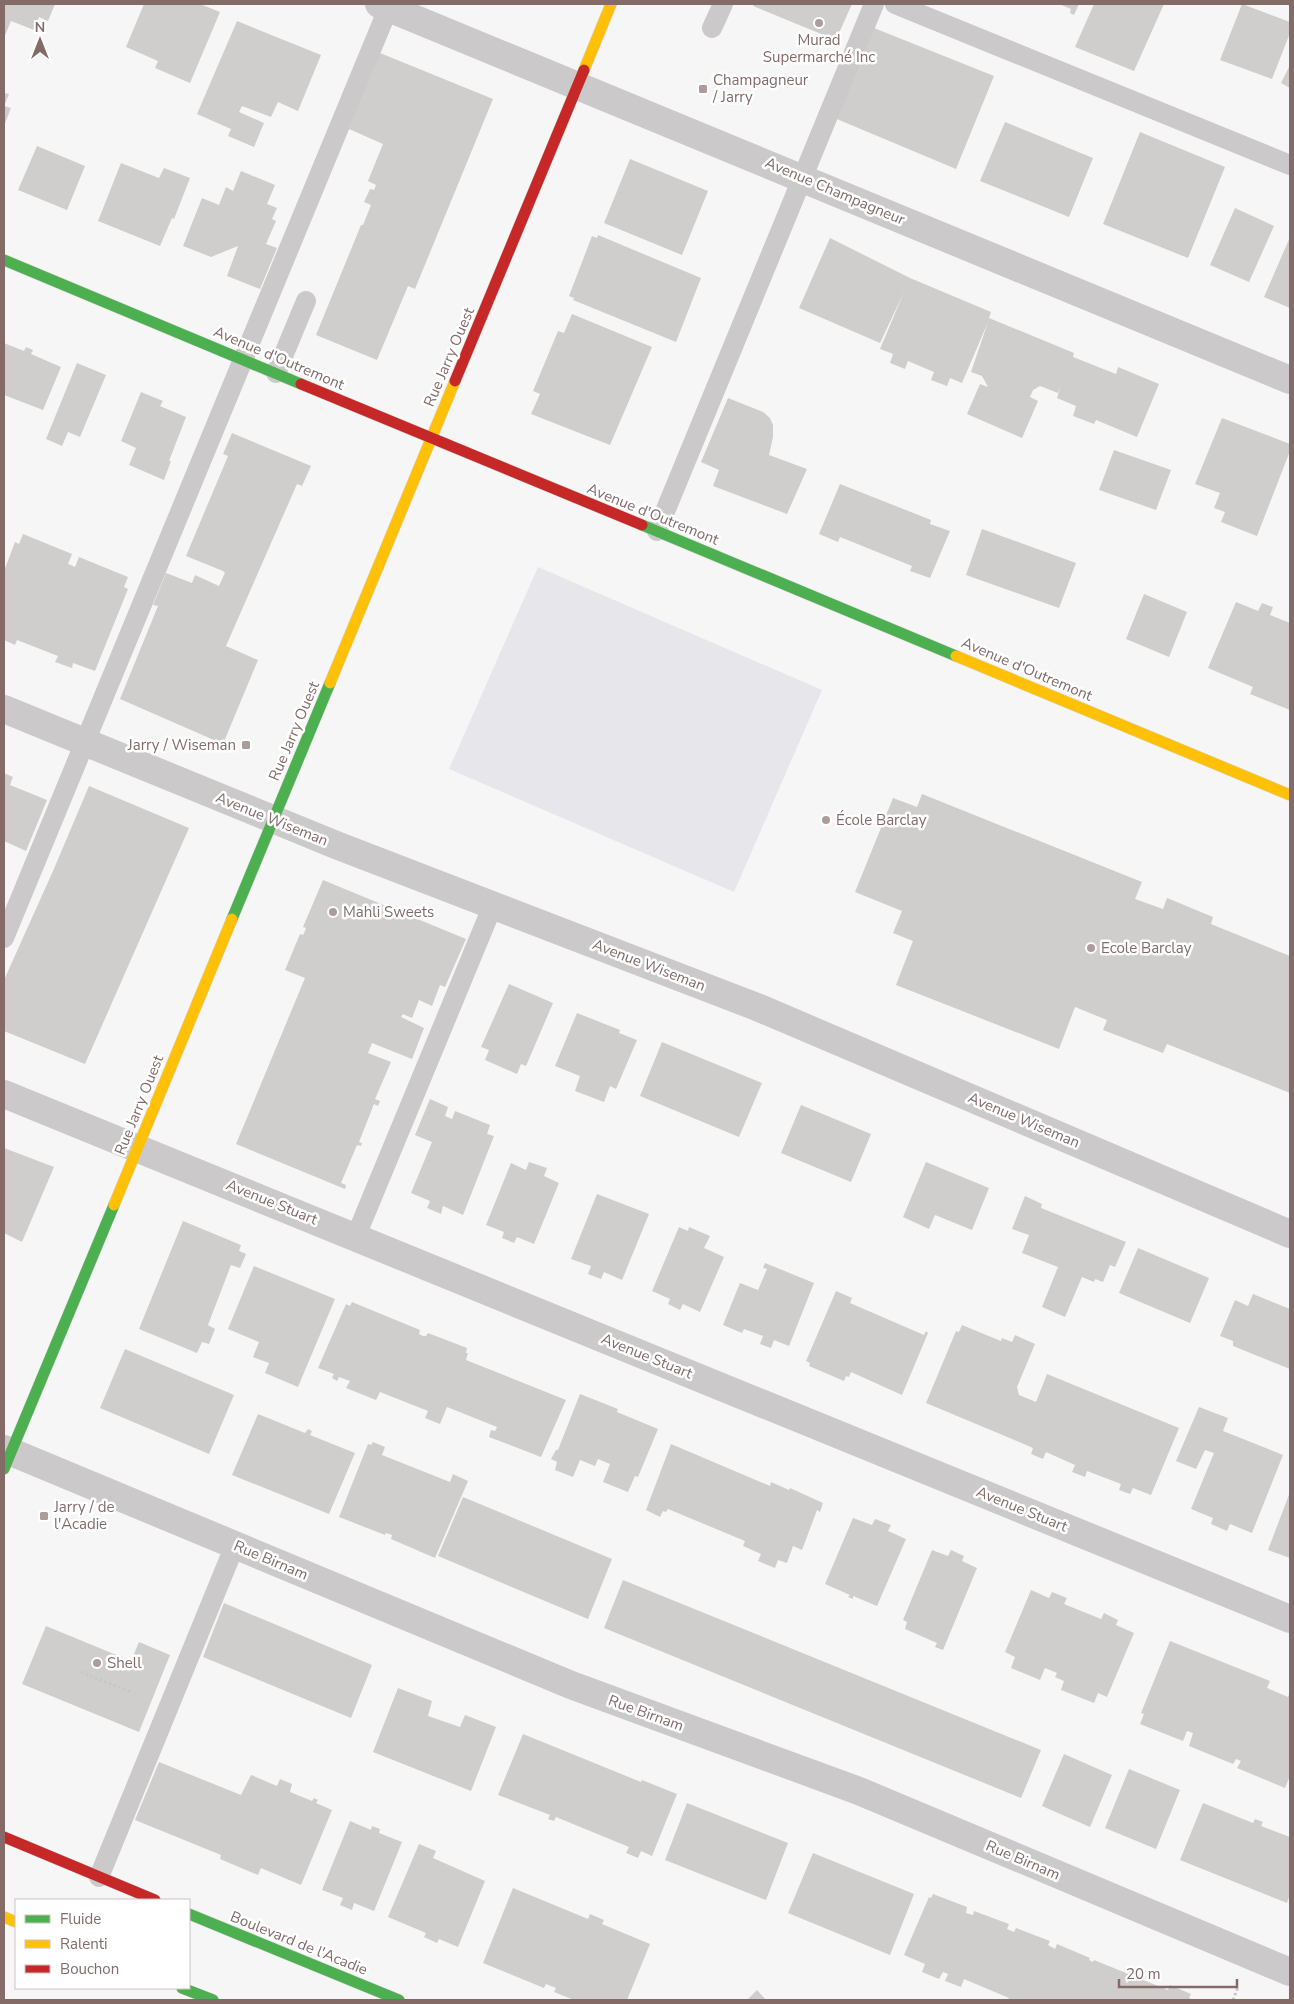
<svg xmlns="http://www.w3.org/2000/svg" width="1294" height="2004" font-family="'Nunito Sans',sans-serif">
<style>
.green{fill:#e7e6ea}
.building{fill:#d0cecd}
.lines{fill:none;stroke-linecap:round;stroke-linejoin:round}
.fast-casing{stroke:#d5d3d3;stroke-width:12}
.slow-casing{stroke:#d5d3d3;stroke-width:12}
.jam-casing{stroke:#d5d3d3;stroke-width:12}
.path{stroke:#c9c7c6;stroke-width:3;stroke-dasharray:2.5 2.5;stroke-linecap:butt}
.lane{stroke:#cbc9c9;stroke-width:20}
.street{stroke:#cbc9c9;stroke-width:28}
.fast{stroke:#4caf50;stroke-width:11}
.slow{stroke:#ffc107;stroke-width:11}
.jam{stroke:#c62828;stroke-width:11}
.poi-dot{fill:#ac9c9a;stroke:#fff;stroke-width:2}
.labels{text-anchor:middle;stroke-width:5;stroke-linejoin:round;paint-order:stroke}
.poi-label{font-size:15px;fill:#846b68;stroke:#fff;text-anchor:start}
.street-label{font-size:15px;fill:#846b68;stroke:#fff}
</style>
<rect width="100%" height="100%" fill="#f6f6f6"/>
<path class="green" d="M538,567l284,123 -88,202 -285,-123z"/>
<path class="building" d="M4,4h51l-7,17 -9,-4 -5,13 -23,-9 -7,17z
M144,4h56l20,8 -30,71 -35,-15 3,-7 -32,-14z
M754,4h98l-16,36 -83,-34z
M1059,4h20l-5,11 -4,-2 1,-4z
M1094,4h70l-30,67 -59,-24z
M1242,4l48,18v11l-18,46 -52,-19z
M237,21l84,34 -23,56 -20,-9 -7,15 -29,-11 -3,6 25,11 -10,24 -26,-11 3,-7 -34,-15z
M869,26l125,50 -38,93 -124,-52z
M380,53l113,46 -78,190 -7,-3 -31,74 -61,-25 45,-110h2l8,-20 -7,-3 6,-13 4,1 2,-5 -8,-4 15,-37 -34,-15z
M1290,65v23l-9,-5z
M4,93l5,1 -5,12 7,2 -7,18z
M1005,122l88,36 -24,59 -89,-36z
M1140,132l85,35 -37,91 -85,-34z
M37,146l48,20 -18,44 -49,-20z
M630,159l78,32 -26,64 -78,-32z
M121,163l38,15 5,-10 26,10 -16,41 -2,-1 -12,28 -62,-25z
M241,171l34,14 -8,19 10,4 -5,11 4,2 -10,23 11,4 -17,41 -33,-13 11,-30 -27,11 -28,-11 19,-48 17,7 7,-18 7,4z
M1235,208l39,18 -25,56 -39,-17z
M598,235l103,43 -25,64 -103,-42 1,-2 -5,-2 23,-60 5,2z
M1290,237v71l-26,-11z
M830,238l80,40 81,34 -2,6 85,35 -1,4 43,17 2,-7 41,17 -22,53 -41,-17 -2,4 -21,-8 3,-10 -19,-8 4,-13 -3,8 -18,-7 -7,4 -3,7 8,4 -16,37 -55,-24 13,-30 8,3 -6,-11 -11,-4 17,-50 -26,61 -12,-5 -3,8 -16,-6 3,-8 -12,-5 -14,-6 -3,8 -15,-6 3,-9 -13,-5 24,-57 -24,51 -81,-35z
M572,314l80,33 -42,98 -79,-31 9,-20 -7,-3 25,-60 6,2z
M4,343l20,8 2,-4 7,3 -2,4 30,13 -18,43 -39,-15z
M77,363l29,12 -26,62 -12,-5 -6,14 -16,-7z
M141,392l22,9 -3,5 26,11 -17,44h2l-7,19 -35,-15 7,-17 -15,-7z
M728,398l35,14 7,6 3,7v12l-4,18 38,14 -20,45 -74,-28 6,-16 -18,-8z
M1222,418l68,26v7l-33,85 -36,-14 4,-10 -11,-4 6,-15 -25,-9z
M232,433l79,33 -9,20 -5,-2 -71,162 32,14 -35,84 -103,-45 38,-93 -5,-1 13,-32 26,10 3,-8 24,11 4,-9 2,-4 -2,-2 -37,-15 42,-100 -5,-2z
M1114,450l57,20 -15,40 -57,-20z
M840,484l91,36 -1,4 20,7 -20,47 -20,-7 2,-5 -72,-29 -2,5 -19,-8z
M982,529l94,34 -17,45 -93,-33z
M23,534l49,20 -4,10 3,1 4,2 4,-10 49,20 -4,10 4,2 -33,82 -22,-8 -1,5 -17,-6 3,-6 -41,-16 -2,5 -11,-5v-69l11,-29 4,2z
M1144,594l43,18 -18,45 -43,-18z
M1236,602l22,9 4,-8 11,4 -3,8 20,8v87l-40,-16 3,-7 -45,-19z
M4,773l9,4 -3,8 37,15 -21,51 -22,-10z
M89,786l100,42 -104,236 -81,-33v-51l49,-109z
M922,794l220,88 -7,17 28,10 4,-11 46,19 -2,7 79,32v137l-123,-49 -4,9 -60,-23 4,-10 -32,-13 -16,42 -163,-64 17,-44 -20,-8 9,-22 -47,-19 38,-94 24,9z
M323,880l143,59 -21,48 -5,-2 -8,21 -13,-6 -7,18 -9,-4 -2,3 23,11 -12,31 -40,-16 -4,10 23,9 -16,37 5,2 -2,5 -4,-2 -15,38 3,1 -1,3 -4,-1 -16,38 5,2 -1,4 -109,-45 69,-166 -20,-8 15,-36 3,1 2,-4 1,-3 -3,-1z
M509,984l44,19 -27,63 -5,-2 -4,10 -32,-14 4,-10 -8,-3z
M577,1013l43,17 -1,3 18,7 -21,49 -6,-3 -6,16 -29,-11 5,-15 -25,-10z
M662,1042l100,41 -23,54 -99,-41z
M430,1099l18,8 -3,9 7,3 3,-8 35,14 -3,9 7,2 -31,79 -20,-9 -2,8 -14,-6 3,-7 -19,-8 21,-51 -17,-7z
M801,1105l70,29 -20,48 -70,-29z
M4,1148l50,19 -32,75 -18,-9z
M529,1162l18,6 -3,8 15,7 -25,61 -17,-7 -3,6 -12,-5 2,-6 -18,-7 25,-62 15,7z
M926,1162l63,26 -17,42 -37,-15 -6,14 -26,-12z
M597,1194l52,20 -27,66 -18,-8 -3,7 -13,-5 3,-8 -20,-7z
M1025,1196l17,8 -1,4 85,34 -11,25 -5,-2 -7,17 -8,-3 -1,3 -12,-5 -17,40 -23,-10 16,-40 -36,-14 7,-18 -17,-6z
M183,1221l58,24 -2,6 7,3 -6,14 -9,-3 -23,60 7,4 -6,15 -7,-2 -5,11 -58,-24z
M679,1227l9,4 1,-4 21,9 -6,12 20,9 -24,55 -17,-8 -3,6 -12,-6 2,-5 -18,-8z
M1138,1248l71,30 -19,45 -71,-30z
M765,1263l49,20 -25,63 -15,-6 -3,8 -11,-4 3,-8 -19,-7 -2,4 -19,-8 17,-42 18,7 9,-21 -4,-1z
M254,1266l81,33 -37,88 -33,-14 4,-10 -16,-6 6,-15 -31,-13z
M836,1291l16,7 -2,5 74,32 2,-4 2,2 -26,62 -51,-23 -2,5 -3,-1 -2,5 -35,-15 1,-3 -4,-2z
M1253,1294l37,15v60l-57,-23v-5l-13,-5 15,-36 13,6z
M352,1302l68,28 -1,4 4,2h3l2,-3 39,15 -1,5h2l-2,7 100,40 -25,57 -52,-20 2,-7 4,1 2,-4 -50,-20 -7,17 -15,-6 3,-7 -48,-19 -4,8 -30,-12 4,-7 -11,-4 -2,4 -5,-3 2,-4 -16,-6 28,-64 4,2z
M962,1325l39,16 1,-3 10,4 3,-7 20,9 -18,43 2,8 17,7 11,-28 132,54 -28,67 -18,-7 -3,6 -11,-4 2,-6 -34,-13 -2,6 -13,-5 3,-7 -29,-13 -3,7 -12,-5 2,-6 -14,-6 -93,-39 30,-72 3,1z
M125,1349l109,46 -25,59 -109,-46z
M580,1394l38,15 -1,3 41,17 -20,48 -3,-1 -7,16 -25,-10 7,-18 -12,-5 -3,7 -15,-6 -7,17 -18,-7 2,-8 -6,-3 5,-9h2z
M1199,1407l29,11 -5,13 60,24 -31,78 -22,-9 -3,7 -16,-7 2,-6 -22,-9 23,-56 -9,-3 -9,19 -20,-8z
M258,1414l47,19 3,-4 4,2 -2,4 45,18 -26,61 -97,-39z
M373,1442l12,5 -3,8 68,27 3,-8 15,7 -33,77 -44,-19 1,-4 -6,-2 -1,2 -46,-18 29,-73 3,1z
M671,1444l99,42 1,-4 18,8 1,-2 33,15 -3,9 -3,-2 -15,40 -9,-4 -6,17 -9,-3 -3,8 -17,-7 3,-7 -18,-8 2,-5 -77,-32 -2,3 -3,-1 -3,6 -14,-7z
M1290,1492v66l-22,-8z
M463,1497l149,62 -24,60 -150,-63z
M853,1518l19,7 3,-6 16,6 -3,6 18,8 -29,67 -24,-10v3l-5,-2 2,-2 -25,-11z
M932,1550l16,6 3,-6 13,6 -2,5 15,7 -34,82 -8,-3 2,-4 -32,-14 2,-7 -4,-2z
M623,1580l418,170 -20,48 -417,-170z
M1031,1590l18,8 3,-6 15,6 -3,6 37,15 3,-6 14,7 -2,5 18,8 -27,64 -9,-4 -4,10 -33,-13 3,-9 -9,-4 2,-4 -12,-5 -5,12 -29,-12 4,-11 -10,-5z
M224,1603l148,62 -21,53 -148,-61z
M46,1626l85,35 8,-19 31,13 -31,77 -117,-48z
M1170,1641l100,40 -3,7 21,9 2,-5v84l-5,12 -48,-20 4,-7 -5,-2 -3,5 -44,-18 4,-13 -6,-2 -4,10 -43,-17 4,-10 -3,-1z
M398,1688l34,13 -4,15 32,11 5,-12 31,12 -25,64 -98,-39z
M523,1734l118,48 1,-2 35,14 -25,62 -11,-5 -3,7 -12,-5 3,-6 -73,-30 -2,4 -6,-2 2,-4 -52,-20z
M1064,1754l48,21 -22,52 -48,-21z
M159,1762l82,33 10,-20 26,11 3,-7 12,5 -2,8 22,9 2,-3 4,2 -2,3 16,7 -31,75 -40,-17 -3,7 -38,-16 1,-4 -86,-35z
M1129,1769l51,21 -24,59 -51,-21z
M687,1803l101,40 -22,57 -101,-40z
M1203,1803l50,20 2,-4 8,3 -2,4 29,11v57l-3,9 -107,-43z
M350,1821l21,9 1,-4 8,3 -1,4 23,9 -28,69 -20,-8 -2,7 -12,-5 3,-7 -21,-8z
M419,1844l17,7 -3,7 52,23 -27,66 -19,-8 -2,4 -13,-6 2,-4 -38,-16z
M813,1853l101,41 -24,61 -102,-42z
M513,1888l75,31 2,-5 14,6 -2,4 48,20 -23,56h-53l-20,-8 2,-4 -10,-4 -2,4 -61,-25z
M933,1894l34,13 -1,6 7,2 1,-4 35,13 -2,5 7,3 2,-4 34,13 -2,4 7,4 2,-5 33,14 -1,2 4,2 1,-2 74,30 2,-5 21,9 -2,4 5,2h-186l1,-2 -45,-19 -3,8 -16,-6 3,-7 -5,-2 -4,7 -17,-7 3,-8 -21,-9 25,-58 2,1z
M757,1990l9,10h-19z"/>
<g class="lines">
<g class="fast-casing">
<path id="fast" d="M4,260l297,124
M642,525l314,131
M232,919l98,-236
M4,1469l110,-264
M189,1914l210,86
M182,1988l31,12"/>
</g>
<g class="slow-casing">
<path id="slow" d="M584,70l27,-66
M956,656l334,139
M330,683l125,-302
M114,1205l118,-286
M4,1917l12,5"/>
</g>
<g class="jam-casing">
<path id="jam" d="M455,381l129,-311
M301,384l341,141
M4,1837l151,63"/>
</g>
<path class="path" d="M81,1672l50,20
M1233,2000l5,-13"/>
<path class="lane" d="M895,4l395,161
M712,28l11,-24
M276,373l30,-72
M657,531l217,-527
M4,938l386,-934
M356,1236l137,-331
M99,1877l136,-332"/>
<path class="street" d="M379,4l911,376
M4,709l332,136 421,162 533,227
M4,1094l1286,525
M4,1449l567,236 288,106 431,181"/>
<use href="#fast" class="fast"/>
<use href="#slow" class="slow"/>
<use href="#jam" class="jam"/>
</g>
<g class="poi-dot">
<circle cx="819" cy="23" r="5"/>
<rect x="698" y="84" width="10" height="10" rx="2.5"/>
<rect x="241" y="740" width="10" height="10" rx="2.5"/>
<circle cx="826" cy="820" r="5"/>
<circle cx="333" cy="912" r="5"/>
<circle cx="1091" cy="948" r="5"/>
<rect x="39" y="1511" width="10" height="10" rx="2.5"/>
<circle cx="97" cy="1663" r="5"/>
</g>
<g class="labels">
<g class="poi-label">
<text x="819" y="45" text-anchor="middle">Murad<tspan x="819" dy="17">Supermarché Inc</tspan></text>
<text x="713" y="85">Champagneur<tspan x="713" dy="17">/ Jarry</tspan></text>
<text x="236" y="750" text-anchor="end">Jarry / Wiseman</text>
<text x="836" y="825">École Barclay</text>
<text x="343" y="917">Mahli Sweets</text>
<text x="1101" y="953">Ecole Barclay</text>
<text x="54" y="1512">Jarry / de<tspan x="54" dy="17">l'Acadie</tspan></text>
<text x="107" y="1668">Shell</text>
</g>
<g class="street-label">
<text transform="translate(835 191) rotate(23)" y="5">Avenue Champagneur</text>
<text transform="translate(449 357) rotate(-67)" y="5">Rue Jarry Ouest</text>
<text transform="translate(279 358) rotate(23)" y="5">Avenue d'Outremont</text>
<text transform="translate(653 514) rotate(22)" y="5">Avenue d'Outremont</text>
<text transform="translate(1027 669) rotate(23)" y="5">Avenue d'Outremont</text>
<text transform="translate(294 731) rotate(-67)" y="5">Rue Jarry Ouest</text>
<text transform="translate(272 819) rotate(22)" y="5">Avenue Wiseman</text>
<text transform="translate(649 965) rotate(21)" y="5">Avenue Wiseman</text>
<text transform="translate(139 1105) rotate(-68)" y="5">Rue Jarry Ouest</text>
<text transform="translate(1024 1120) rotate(23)" y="5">Avenue Wiseman</text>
<text transform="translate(272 1202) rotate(22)" y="5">Avenue Stuart</text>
<text transform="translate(647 1356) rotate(22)" y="5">Avenue Stuart</text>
<text transform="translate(1022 1509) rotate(22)" y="5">Avenue Stuart</text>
<text transform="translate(271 1560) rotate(23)" y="5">Rue Birnam</text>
<text transform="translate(646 1713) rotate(20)" y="5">Rue Birnam</text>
<text transform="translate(1023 1860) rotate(23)" y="5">Rue Birnam</text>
<text transform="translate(299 1943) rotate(22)" y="5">Boulevard de l'Acadie</text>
</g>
</g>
<rect width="1294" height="2004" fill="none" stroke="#846b68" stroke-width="10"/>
<rect x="15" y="1899" width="175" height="90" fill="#ffffff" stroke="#cec4c3"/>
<rect x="25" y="1915" width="25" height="8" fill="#4caf50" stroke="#cec4c3"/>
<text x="60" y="1924" font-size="15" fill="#846b68">Fluide</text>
<rect x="25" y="1940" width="25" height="8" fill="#ffc107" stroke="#cec4c3"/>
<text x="60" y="1949" font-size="15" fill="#846b68">Ralenti</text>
<rect x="25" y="1965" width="25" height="8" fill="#c62828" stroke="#cec4c3"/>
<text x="60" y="1974" font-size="15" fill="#846b68">Bouchon</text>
<g transform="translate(40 40)" stroke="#ffffff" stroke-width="4" paint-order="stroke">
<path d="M0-4L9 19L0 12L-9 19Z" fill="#846b68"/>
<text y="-8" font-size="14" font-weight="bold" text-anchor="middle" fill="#846b68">N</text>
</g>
<path d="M1119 1979v8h118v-8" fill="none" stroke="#846b68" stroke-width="2.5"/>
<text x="1126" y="1979" font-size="15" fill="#846b68" stroke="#ffffff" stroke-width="4" paint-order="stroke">20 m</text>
</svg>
